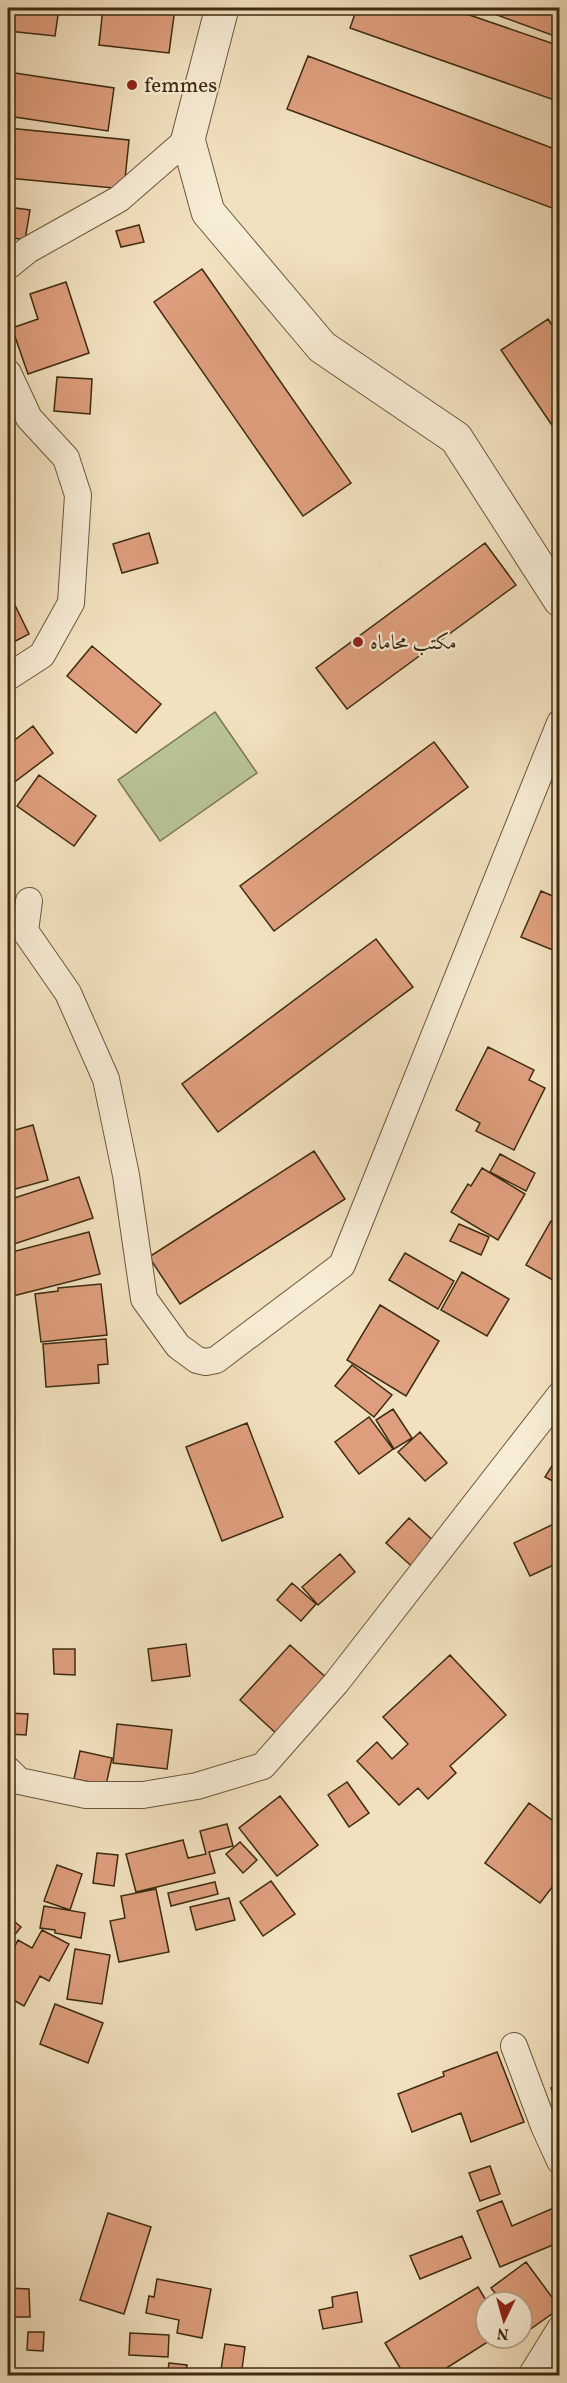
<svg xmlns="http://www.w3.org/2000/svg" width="567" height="2383" font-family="Vollkorn,Amiri,serif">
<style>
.green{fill:#b8c394;stroke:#7a7752;stroke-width:1.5}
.building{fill:#de9e7d;stroke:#3d2b11;stroke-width:1.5}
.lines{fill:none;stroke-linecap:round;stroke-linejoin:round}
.minor-casing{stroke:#6a583c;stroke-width:28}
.tertiary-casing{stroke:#6a583c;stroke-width:35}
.minor{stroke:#f7ecd5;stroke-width:26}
.tertiary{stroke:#f7ecd5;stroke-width:33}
.poi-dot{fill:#8f2418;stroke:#f7ecd5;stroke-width:2}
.labels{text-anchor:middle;stroke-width:4.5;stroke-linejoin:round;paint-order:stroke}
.poi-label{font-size:21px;fill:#3d2b11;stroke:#f7ecd5;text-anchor:start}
</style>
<rect width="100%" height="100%" fill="#f2e1bf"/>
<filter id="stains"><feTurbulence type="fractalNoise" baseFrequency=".00333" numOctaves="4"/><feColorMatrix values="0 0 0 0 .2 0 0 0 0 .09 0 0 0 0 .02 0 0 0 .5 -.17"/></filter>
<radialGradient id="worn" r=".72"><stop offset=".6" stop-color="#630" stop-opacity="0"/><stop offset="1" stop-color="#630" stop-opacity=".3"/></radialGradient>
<path class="green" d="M215,712l42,61 -97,68 -42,-61z"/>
<path class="building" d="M8,8h51l-4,28 -47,-5z
M103,8h72l-6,45 -70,-8z
M357,8h92l111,38v56l-210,-74z
M478,8h82v30z
M308,56l252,95v60l-273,-102z
M8,72l106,16 -6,43 -100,-15z
M8,128l121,12 -5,49 -116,-11z
M8,207l22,3 -5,30 -17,-3z
M139,225l5,17 -23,5 -5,-16z
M202,269l149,214 -48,33 -149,-214z
M66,282l23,71 -61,21 -16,-46 26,-9 -8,-25z
M548,319l12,18v100l-59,-87z
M57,377l35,2 -2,35 -36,-3z
M149,533l9,30 -36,10 -9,-29z
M485,543l31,42 -169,124 -31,-41z
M8,591l21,43 -21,11z
M92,646l69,58 -25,29 -69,-57z
M33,726l20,27 -45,34v-42z
M434,742l34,45 -194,144 -34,-45z
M39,775l57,41 -22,30 -57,-40z
M541,891l19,8v54l-39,-16z
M376,939l37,48 -195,145 -36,-48z
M488,1047l46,23 -5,10 16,8 -31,62 -38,-19 4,-8 -24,-13z
M33,1125l15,55 -40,11v-59z
M314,1151l31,48 -165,105 -31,-47z
M500,1154l35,19 -9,18 -36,-19z
M482,1168l43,26 -27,46 -47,-28 17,-28 3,2z
M79,1177l14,41 -85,28v-46z
M551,1221l9,4v59l-34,-19z
M459,1224l30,13 -8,18 -31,-14z
M89,1232l11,42 -91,23 -1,-44z
M405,1253l49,28 -16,28 -49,-29z
M462,1272l47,27 -22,37 -46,-26z
M101,1284l6,51 -66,7 -6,-48 23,-3v-3z
M380,1305l59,36 -33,55 -59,-36z
M106,1339l2,25 -10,1 1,18 -53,4 -3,-43z
M352,1365l40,30 -18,22 -39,-31z
M393,1409l19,29 -18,11 -18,-29z
M369,1417l24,32 -34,25 -24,-32z
M247,1423l36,94 -61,24 -36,-94z
M420,1432l27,31 -22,18 -27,-29z
M560,1453v32l-15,-8z
M409,1518l31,29 -23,24 -31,-28z
M560,1521v41l-30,14 -16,-33z
M340,1554l15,18 -37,33 -16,-18z
M560,1575v21l-7,-19z
M292,1583l24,21 -15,17 -24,-21z
M186,1644l4,32 -38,5 -4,-32z
M290,1645l40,36 -51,55 -39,-36z
M53,1649h22v26l-21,-1z
M450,1655l56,60 -56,51 6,7 -28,26 -10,-11 -19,17 -42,-44 20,-19 15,17 16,-15 -25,-27z
M8,1713l20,1 -2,21 -18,-1z
M117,1724l55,6 -5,39 -54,-6z
M80,1751l32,7 -6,27 -32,-6z
M347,1782l22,31 -20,14 -21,-32z
M280,1796l38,49 -41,31 -38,-48z
M529,1803l31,23v51l-20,26 -55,-40z
M227,1824l6,22 -24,6 6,21 -79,19 -10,-38 57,-14 5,18 18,-4 -6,-23z
M240,1842l17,18 -14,13 -17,-19z
M97,1853l21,2 -4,31 -21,-3z
M57,1865l25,9 -12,36 -26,-9z
M271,1881l24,33 -32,22 -23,-34z
M215,1882l3,12 -47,12 -3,-13z
M156,1889l13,63 -50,10 -9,-41 15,-3 -4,-22z
M229,1898l6,22 -39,10 -6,-23z
M44,1906l41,7 -4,25 -26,-5v-3l-15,-2z
M8,1916l13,11 -13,16z
M42,1930l27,14 -20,37 -9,-5 -16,30 -16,-9v-37l10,-20 14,8z
M75,1949l35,6 -8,49 -35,-5z
M55,2004l48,19 -15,40 -48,-19z
M497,2052l27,70 -53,20 -10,-29 -49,19 -14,-38 46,-18 -1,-4z
M560,2085v25h-2l-7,-22z
M490,2166l10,28 -20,7 -11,-28z
M502,2201l10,25 46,-20 2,36 -60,25 -23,-56z
M108,2213l43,14 -27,87 -44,-14z
M462,2236l9,22 -51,21 -10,-23z
M526,2262l34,46 -35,25 -3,-4v-27h-20l-11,-14z
M157,2279l54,10 -9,49 -25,-5 2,-13 -33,-7 3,-17 5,1z
M478,2287l9,15 -1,36h8l-60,38h-29l-20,-33z
M8,2288l21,1 1,28h-22z
M357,2292l5,30 -39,7 -4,-19 14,-3 -1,-10z
M28,2332h16l-1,19 -16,-1z
M130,2333l39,2 -1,22 -39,-2z
M225,2344l20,3 -4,29h-21z
M169,2363l18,2 -1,11h-19z
M77,2372l21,1v3h-21z"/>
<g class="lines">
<g class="minor-casing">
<path id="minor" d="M8,266l20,-16 91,-51 69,-60
M8,373l21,45 37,40 12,37 -7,108 -29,52 -34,22
M29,901l-4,30 43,62 38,86 20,96 18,124 34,47 19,14 9,2 10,-2 126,-95 218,-542
M8,1770l11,11 67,14h57l54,-9 66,-20 73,-83 224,-288
M514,2046l30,80 16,35
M531,2376l29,-47"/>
</g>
<g class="tertiary-casing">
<path id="tertiary" d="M222,8l-34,131 20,73 114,135 134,91 104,162"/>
</g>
<use href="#minor" class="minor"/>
<use href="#tertiary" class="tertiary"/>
</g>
<g class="poi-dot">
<circle cx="132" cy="85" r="6"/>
<circle cx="358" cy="642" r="6"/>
</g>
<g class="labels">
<g class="poi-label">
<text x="144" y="92">femmes</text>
<text x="370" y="649">مكتب محاماه</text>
</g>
</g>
<rect width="567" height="2383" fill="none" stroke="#f2e1bf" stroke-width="30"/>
<rect x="9" y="9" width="549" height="2365" fill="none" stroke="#3d2b11" stroke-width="3"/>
<rect x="15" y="15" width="537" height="2353" fill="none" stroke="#3d2b11" stroke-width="1.5"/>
<g transform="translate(504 2320) rotate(185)"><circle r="28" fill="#f7ecd5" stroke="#ad9f87" stroke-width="1.5"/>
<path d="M0-4.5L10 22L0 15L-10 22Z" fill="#8f2418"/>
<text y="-9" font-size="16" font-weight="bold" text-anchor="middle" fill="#3d2b11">N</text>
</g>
<rect width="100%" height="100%" filter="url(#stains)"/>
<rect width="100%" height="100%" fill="url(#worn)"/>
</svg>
